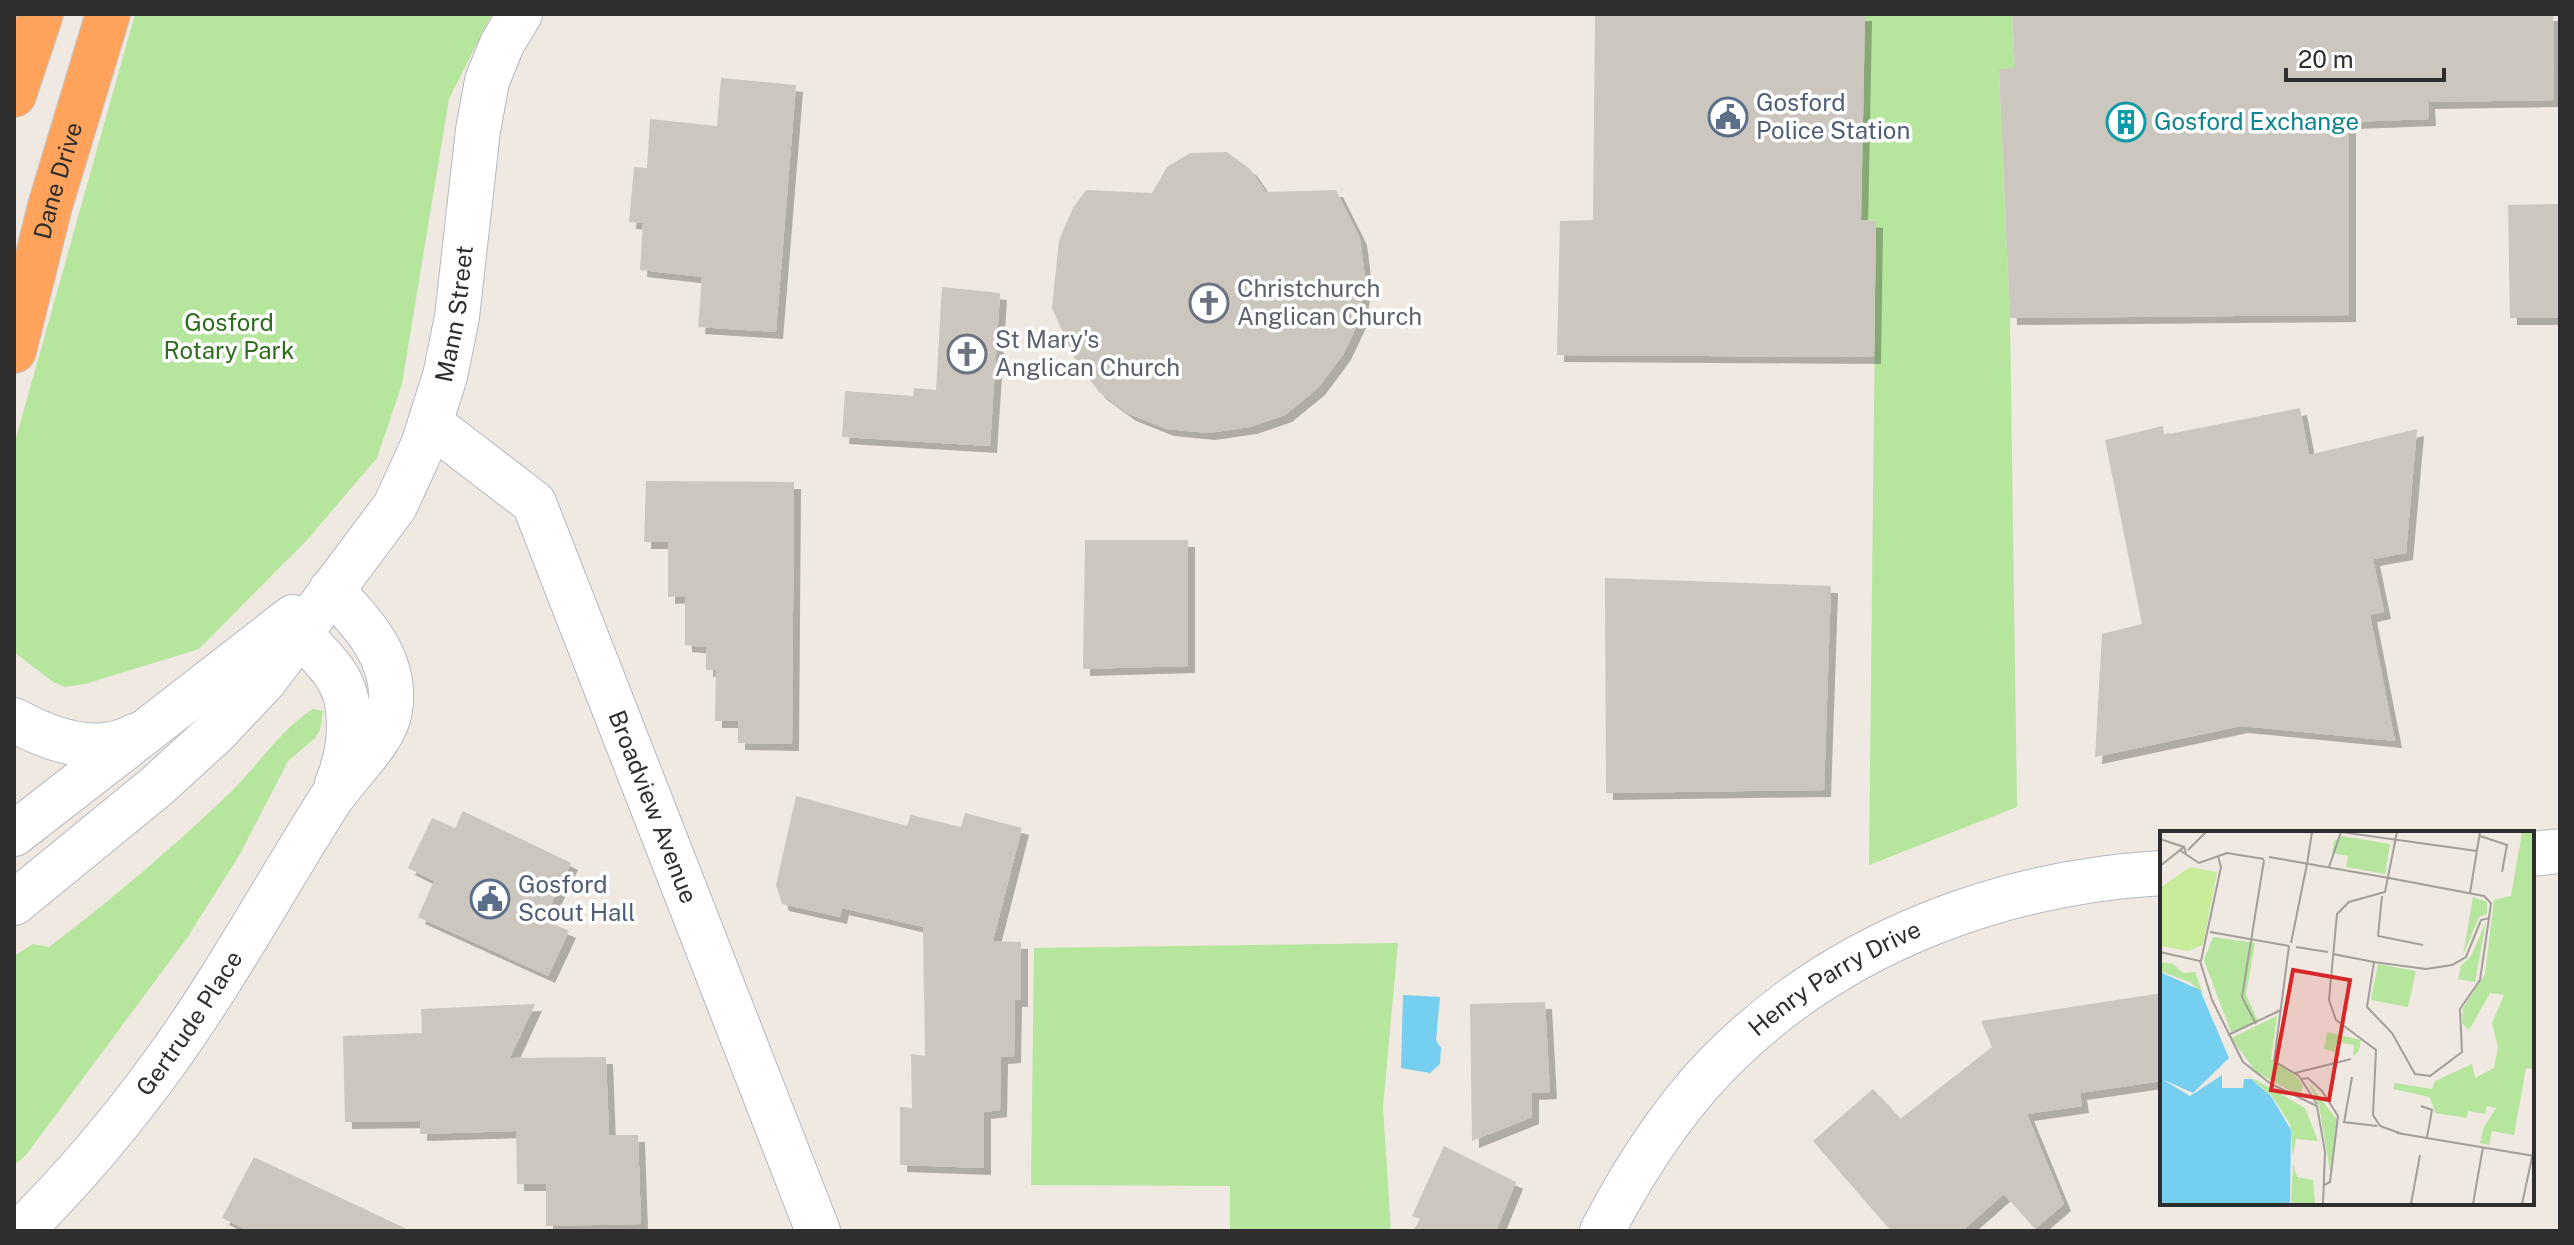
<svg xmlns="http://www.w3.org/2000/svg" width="2574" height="1245" font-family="'Public Sans',sans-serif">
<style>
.green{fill:#b6e59e}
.water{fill:#75cff0}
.building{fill:#cbc7bf;filter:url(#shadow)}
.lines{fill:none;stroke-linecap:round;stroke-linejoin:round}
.street-casing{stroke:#b4b7c1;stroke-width:46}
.secondary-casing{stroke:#b4b7c1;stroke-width:46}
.highway-casing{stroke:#c9c9c9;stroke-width:46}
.street{stroke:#fff;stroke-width:44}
.secondary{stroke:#fff;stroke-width:44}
.highway{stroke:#ffa35c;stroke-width:44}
.labels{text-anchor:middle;stroke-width:7;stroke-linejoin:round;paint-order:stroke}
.service-label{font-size:24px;fill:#4e5e75;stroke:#fff;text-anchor:start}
.culture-label{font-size:24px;fill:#0d838f;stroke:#fff;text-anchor:start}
.street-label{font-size:24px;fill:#2e2e2e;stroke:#fff}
.worship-label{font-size:24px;fill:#5b616d;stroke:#fff;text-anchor:start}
.park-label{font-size:24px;fill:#2c6e1b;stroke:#fff}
.inset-road{fill:none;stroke:#a29e99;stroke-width:2}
.view{fill:#d62828;fill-opacity:0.15;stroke:#d62828;stroke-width:4}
.inset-edge{fill:none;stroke:#2e2e2e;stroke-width:4}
</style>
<defs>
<filter id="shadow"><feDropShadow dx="7" dy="7" stdDeviation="0" flood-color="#0004"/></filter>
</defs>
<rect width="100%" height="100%" fill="#efe9e1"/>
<path class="green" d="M135,14h357l-43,85 -47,285 -25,74 -70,82 -108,109 -114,35 -20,3 -12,-5 -39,-30v-207z
M1865,14h147l3,54 -16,2 11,248 7,489 -148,58 7,-644 -15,-1z
M313,709l10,2 -3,19 -5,8 -27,23 -48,93 -53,84 -161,217 -12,10v-209l19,-12 16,3c64,-48 124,-100 182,-155 27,-27 50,-63 82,-83z
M1398,943l-15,164 8,124h-161v-45l-199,-1 3,-237z"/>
<path class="water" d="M1403,995l37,2 -4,43 5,8 -1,16 -10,9 -29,-5z"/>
<path class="building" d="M1595,14h270l-4,206 15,1 -2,136 -317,-2 3,-134 33,-1z
M2012,14h541l1,86 -126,2 1,17 -80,3v193l-339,3 -11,-249 16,-1z
M721,78l75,7 -20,247 -78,-5 4,-50 -62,-7 3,-47 -14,-1 5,-55 13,1 3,-49 67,7z
M1227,152l23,17 16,23 70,-2 24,48 5,40 -6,43 -15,32 -26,35 -33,27 -35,12 -42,6 -41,-4 -38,-15 -30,-22 -23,-31 -24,-53 7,-68 14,-32 13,-18 66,3 15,-26 23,-14z
M2560,204v114h-50l-2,-113z
M942,287l58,6 -10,153 -148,-9 3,-46 68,5 1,-8 22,2z
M2300,408l9,47 108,-26 -11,124 -33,6 11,53 -14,3 25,126 -154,-15 -146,31 7,-123 40,-10 -37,-184 58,-14 1,9z
M646,481l148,1 -2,262 -54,-1v-22h-23l1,-51h-10v-23l-21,-2v-49l-17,1v-55h-24z
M1085,540h103v126l-105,3z
M1605,578l226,8 -7,204 -218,3z
M796,796l111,30 4,-11 50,12 4,-14 57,15 -29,113 28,1v58h-6l-1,56 -13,1 -1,53 -16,2v56l-84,-3v-58l12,1 -1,-54 14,2 -2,-129 -81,-19 -2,9 -58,-13 -6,-19z
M463,811l108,52 -27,57 25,11 -21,45 -130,-59 16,-36 -26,-13 24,-50 23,10z
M2162,993v88l-82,12 2,13 -55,8 37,90 -29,25 -31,-35 -42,37h-71l-78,-90 60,-52 27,30 92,-72 -11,-26z
M1545,1002l5,90 -18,1v24l-60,24 -2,-137z
M535,1004l-25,54 96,-1 3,78h29l3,89 -95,2v-42h-29l-1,-53 -96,3v-13l-75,1 -2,-86 79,-3 -1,-24z
M1444,1146l72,36 -20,49h-83l7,-12 -8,-3z
M254,1157l157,74h-162l-27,-13z"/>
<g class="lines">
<g class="street-casing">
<g id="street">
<path id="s1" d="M431,424l103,79 284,728"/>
<path d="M299,633c13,14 27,27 37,42 20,30 14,78 1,109"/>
<path id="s2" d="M21,1231c51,-51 99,-107 141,-165 62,-85 112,-178 168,-266 17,-26 56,-60 60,-90 8,-50 -27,-87 -59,-120"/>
</g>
</g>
<g class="secondary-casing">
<g id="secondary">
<path d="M14,720c36,20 84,37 123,15"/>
<path d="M14,834l279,-217"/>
<path d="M2532,854l28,-3"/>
<path id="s3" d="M14,903l143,-117 58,-53 50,-53 130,-174 28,-61 22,-69 12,-59 21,-187 9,-49 15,-37 18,-30"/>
<path id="s4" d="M1602,1231c34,-65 77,-132 131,-182 115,-110 272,-167 429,-176"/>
</g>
</g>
<g class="highway-casing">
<g id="highway">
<path d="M14,95l27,-81"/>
<path id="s5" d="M14,351l36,-145 58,-192"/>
</g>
</g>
<use href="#street" class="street"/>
<use href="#secondary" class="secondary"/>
<use href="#highway" class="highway"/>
</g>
<defs>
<g id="civic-ring" transform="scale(2)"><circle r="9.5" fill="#fff" stroke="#5c6f8a" stroke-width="1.5"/><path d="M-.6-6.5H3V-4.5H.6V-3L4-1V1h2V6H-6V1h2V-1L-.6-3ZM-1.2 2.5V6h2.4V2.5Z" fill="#5c6f8a"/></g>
<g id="building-ring" transform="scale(2)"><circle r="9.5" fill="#fff" stroke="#0f9aa8" stroke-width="1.5"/><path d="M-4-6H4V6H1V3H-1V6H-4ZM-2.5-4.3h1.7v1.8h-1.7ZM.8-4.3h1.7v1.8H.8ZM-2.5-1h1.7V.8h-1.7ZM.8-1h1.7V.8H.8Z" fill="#0f9aa8"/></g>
<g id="church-ring" transform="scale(2)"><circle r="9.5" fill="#fff" stroke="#6b7280" stroke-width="1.5"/><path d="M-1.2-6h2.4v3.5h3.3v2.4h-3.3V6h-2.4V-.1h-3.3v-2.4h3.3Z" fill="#6b7280"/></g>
</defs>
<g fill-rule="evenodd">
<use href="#civic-ring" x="1728" y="117"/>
<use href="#building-ring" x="2126" y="122"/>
<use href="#church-ring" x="1209" y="303"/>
<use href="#church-ring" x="967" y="354"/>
<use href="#civic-ring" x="490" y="899"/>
</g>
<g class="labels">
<g class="service-label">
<text x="1756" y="111">Gosford<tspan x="1756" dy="28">Police Station</tspan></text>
<text x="518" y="893">Gosford<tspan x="518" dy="28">Scout Hall</tspan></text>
</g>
<g class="culture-label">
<text x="2154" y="130">Gosford Exchange</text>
</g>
<g class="street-label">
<text dy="8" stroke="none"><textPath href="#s5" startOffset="176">Dane Drive</textPath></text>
<text dy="8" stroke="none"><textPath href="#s3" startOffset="756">Mann Street</textPath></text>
<text dy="8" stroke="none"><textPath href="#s1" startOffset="456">Broadview Avenue</textPath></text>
<text dy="8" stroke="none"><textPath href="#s4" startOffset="350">Henry Parry Drive</textPath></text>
<text dy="8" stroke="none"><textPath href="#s2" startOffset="268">Gertrude Place</textPath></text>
</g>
<g class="worship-label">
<text x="1237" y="297">Christchurch<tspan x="1237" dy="28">Anglican Church</tspan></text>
<text x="995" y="348">St Mary's<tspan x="995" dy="28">Anglican Church</tspan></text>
</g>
<g class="park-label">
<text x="229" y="331">Gosford<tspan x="229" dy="28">Rotary Park</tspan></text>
</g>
</g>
<g transform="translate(2160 831)">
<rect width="374" height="374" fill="#efe9e1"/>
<path d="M362,1h12v237l-8,-1 -12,67 -22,-4 -3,14 -9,-2 3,-14 13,-21 -9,-2 -2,8 -17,-3 -1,7 -32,-5 -5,-16 -37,-8 2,-6 37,6 3,-8 37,-17 3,14 19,-10 4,-21 -6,-24 12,-28 -14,-2 -21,37 -7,-7 1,-15 22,-34 9,-74 17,-4zM182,5l48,8 -5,30 -39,-7 2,-11 -16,-3 2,-12zM313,66l14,5v12l-8,3 -16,38zM326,91l-11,60 -17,-3 3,-13 10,-10zM53,106l42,6 -9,51 12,27 -27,11 -27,-72zM0,131l13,2 10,9 12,-1 8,22 -13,-12 -30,-11zM218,133l38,7 -8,36 -37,-7zM117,185l-6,43 25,17 7,10 -3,10 -44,-24 -25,-34zM167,201l34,8 -2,11 -6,6 1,-12 -17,-3 -2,10 -11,-3zM87,244l58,33 13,33 -22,-2 -3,17 -3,-32 -18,-28zM147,250l31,40 -8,51 -11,-67zM133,332l4,14 16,3 2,24h-24z" fill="#b6e59e"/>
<path d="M30,36l27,5 -14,73 -15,6 -28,-5v-58z" fill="#c9ec9a"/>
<path d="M0,141l40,18 29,68 -36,35 -31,-14 28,17 32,-21v13h21l1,-9h7l20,17 20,34 -1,74h-130z" fill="#75cff0"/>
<path class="inset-road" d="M237,1l-12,60 -36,10 -12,12 -8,86 7,20 40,30 -3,65 7,11 22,8M320,5l27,9 -5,27M0,8l24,8M28,19l18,-18M21,20l18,12 28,-10 37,6M109,26l120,21M147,33l5,-32M0,35l24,-19 2,6M169,36l12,-35 136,19M229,47l95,18 7,7 -2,15M310,62l10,-61M222,65l-4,40 45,9M329,87l-9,62 -20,29 2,43 -32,24 -15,-2 -23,-41 -25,-26 7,-45 52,7 26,-4 14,-8 15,-37zM50,101l79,14M131,112l16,-79M129,115l-15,115 25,15 18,28M136,116l32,5M0,121l40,9 12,39 31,62 28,22 46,22 8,46 -2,52M173,123l41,8M41,130l20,-94 -3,-11M96,193l-14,-27 22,-137M68,204l53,-25M135,242l56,-14M142,248l6,-1 14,13 16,25 -8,66 -6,3M261,275l11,4 -5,27M183,291l34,4M184,292l8,-46M237,302l137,23M251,373l9,-49M313,373l10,-57M362,373l12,-56"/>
<path class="view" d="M133,139l57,10 -21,120 -58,-10z"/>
<rect width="374" height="374" class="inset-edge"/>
</g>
<rect width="2574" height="1245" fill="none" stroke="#2e2e2e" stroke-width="32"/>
<path d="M2286 68v12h158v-12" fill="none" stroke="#2e2e2e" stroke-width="4"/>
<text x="2298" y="68" font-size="24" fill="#2e2e2e" stroke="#ffffff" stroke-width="6" paint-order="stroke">20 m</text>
</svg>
